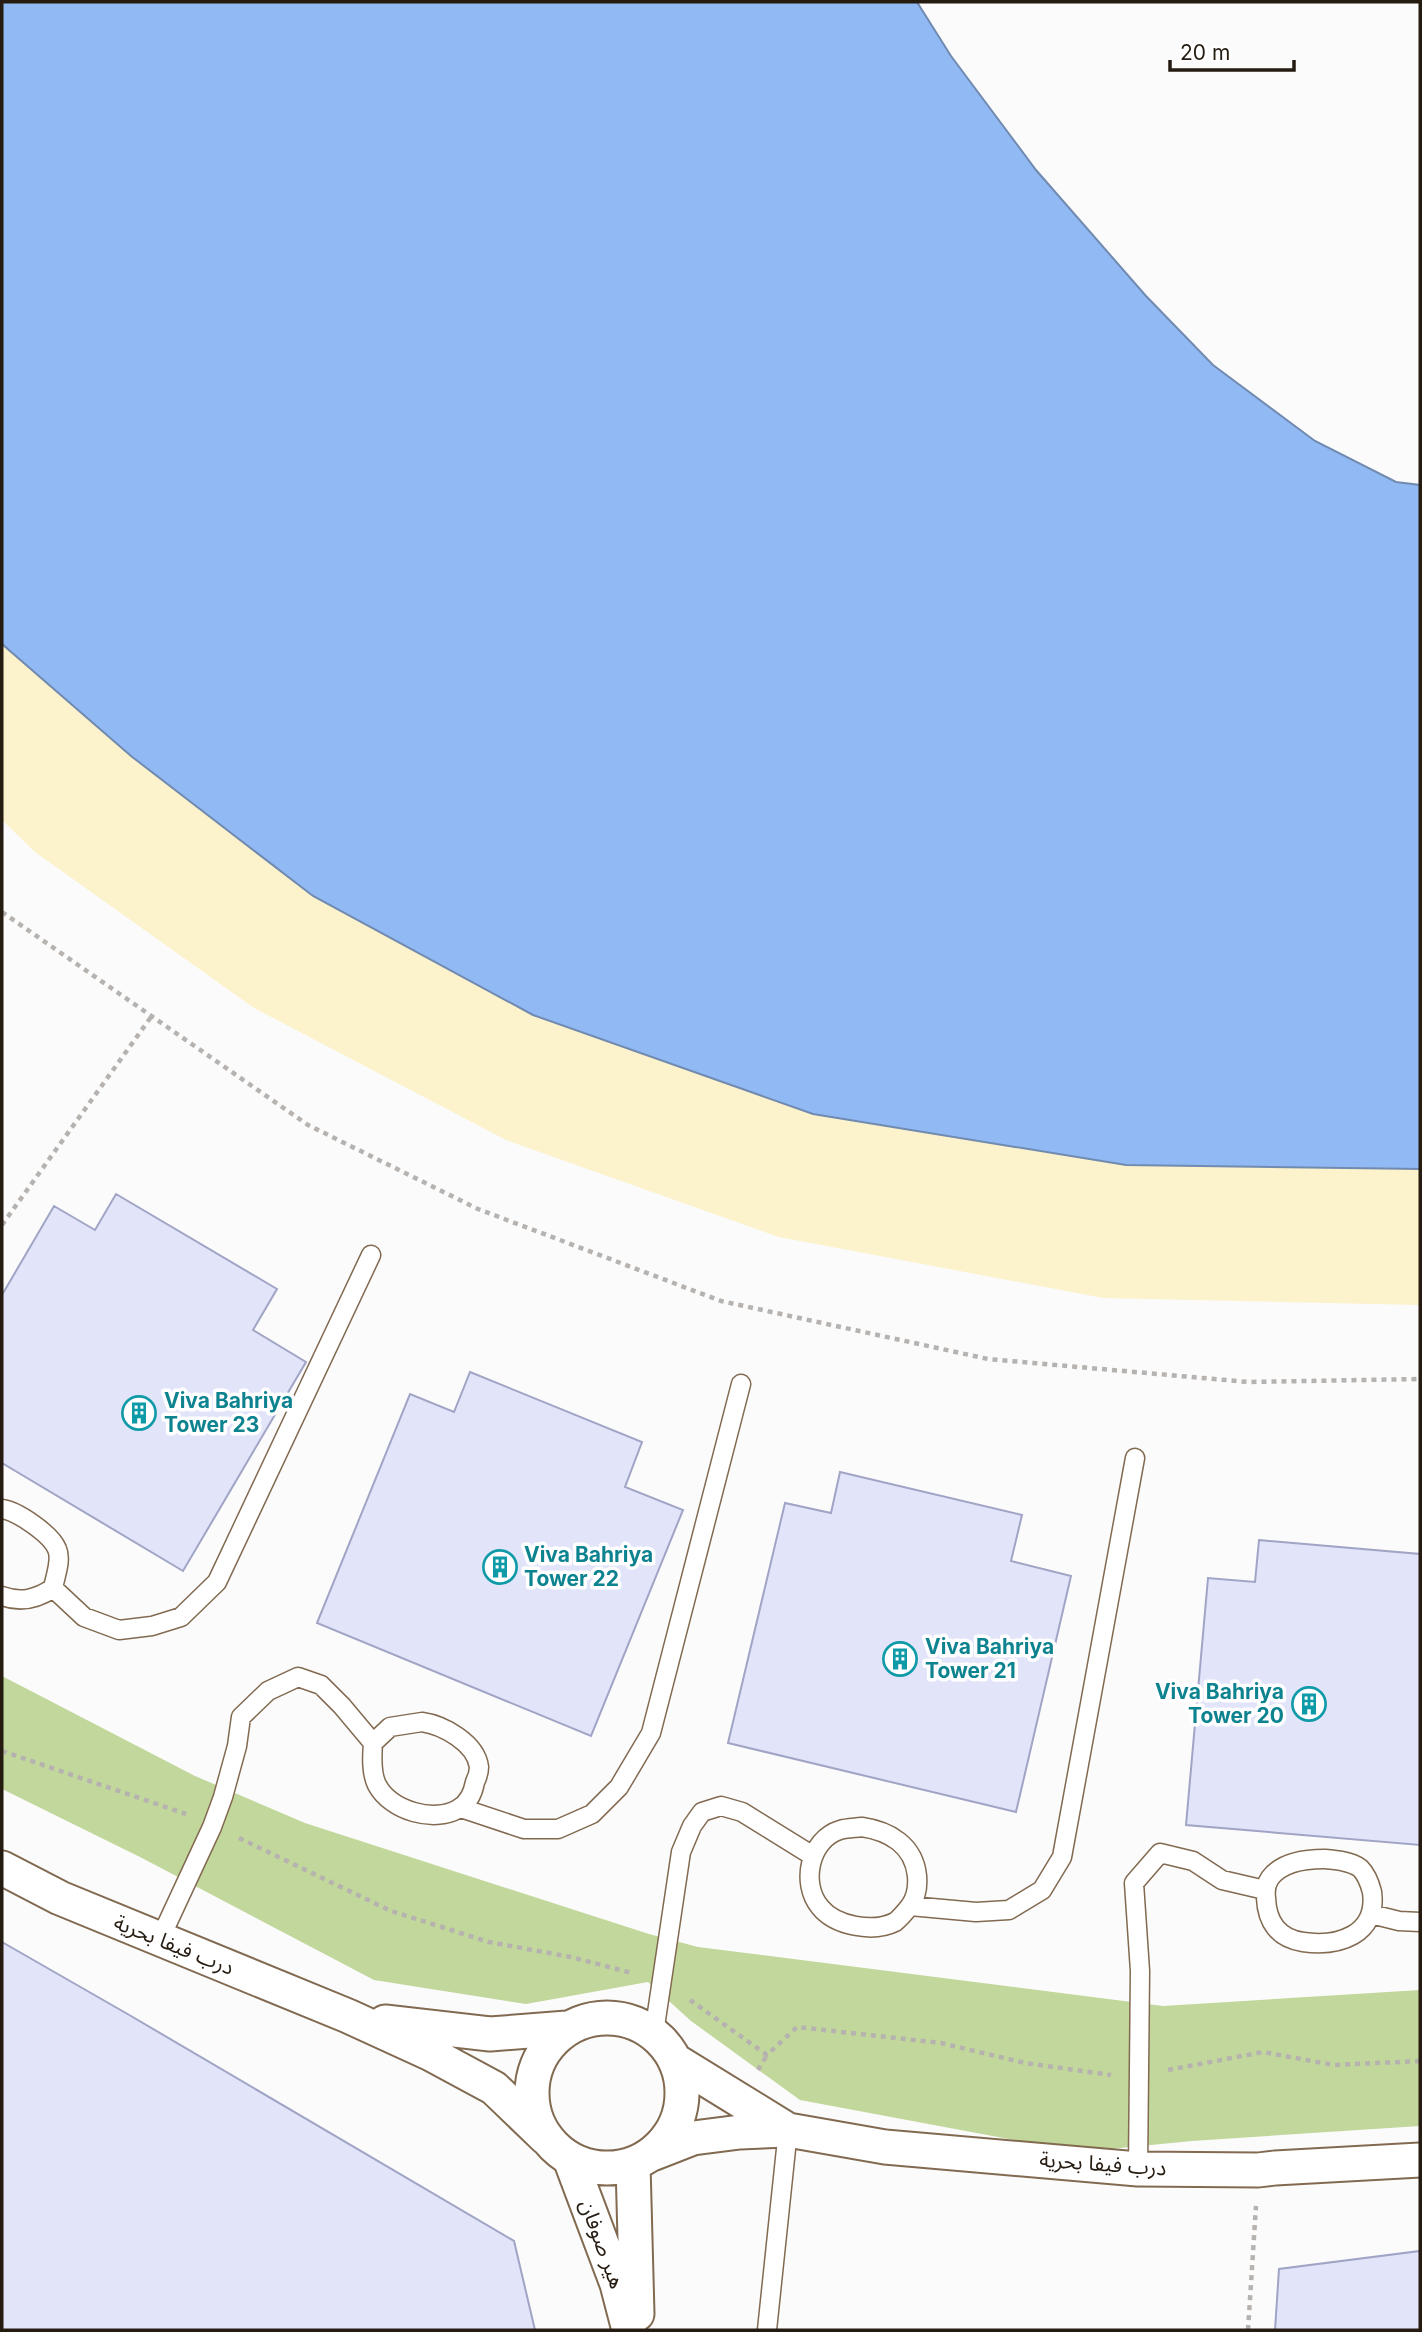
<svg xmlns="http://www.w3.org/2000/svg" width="1422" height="2332" font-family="Inter,'Noto Sans Arabic',sans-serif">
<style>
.green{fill:#c2d79b}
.sand{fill:#fcf2cc}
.water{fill:#91b9f4;stroke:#718ab0;stroke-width:2}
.building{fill:#e2e4fa;stroke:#a0a4c5;stroke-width:2}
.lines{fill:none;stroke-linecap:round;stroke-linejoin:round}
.service-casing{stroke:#826a51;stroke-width:21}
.minor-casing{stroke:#826a51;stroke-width:37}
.path{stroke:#b6b2af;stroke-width:4.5;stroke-dasharray:5 5;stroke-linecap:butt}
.service{stroke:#fff;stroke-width:18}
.minor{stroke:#fff;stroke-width:33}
.labels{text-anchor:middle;stroke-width:7;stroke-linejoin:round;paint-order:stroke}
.culture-label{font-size:21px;font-weight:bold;fill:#0d838f;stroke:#fff;text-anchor:start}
.street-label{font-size:21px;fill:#251b11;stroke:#fff}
</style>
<rect width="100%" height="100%" fill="#fbfbfb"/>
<path class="green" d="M2,1676l193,100 110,47 344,111 49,13 465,59 257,-16v136l-228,15 -113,11 -279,-52 -109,-79 -43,-39 -122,22 -152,-24 -232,-122 -140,-69z"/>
<path class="sand" d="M2,644l129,112 182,140 220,119 280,99 313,51 294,4v136l-317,-7 -324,-61 -273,-97 -252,-132 -219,-156 -33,-32z"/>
<path class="water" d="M2,2h915l34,54 85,114 110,126 67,69 102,76 81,41 24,3v684l-294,-4 -313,-51 -280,-99 -220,-119 -182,-140 -129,-112z"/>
<path class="building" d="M116,1194l161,95 -24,41 53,32 -123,209 -181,-108v-168l52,-89 41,24z
M470,1372l172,70 -17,45 58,23 -92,226 -274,-113 93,-229 44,18z
M840,1472l182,43 -11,46 60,15 -55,236 -288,-69 57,-240 46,10z
M1259,1540l161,14v291l-234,-20 22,-247 47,4z
M2,1942l129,74 383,225 21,89h-533z
M1420,2251v79h-145l4,-61z"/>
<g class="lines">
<g class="service-casing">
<path id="service" d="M2,1509c15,2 49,25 55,40 5,11 -2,28 -4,39 -16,11 -32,15 -51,8
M53,1588l31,29 35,13 33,-4 29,-9 36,-35 154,-327
M422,1722c21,3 54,21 57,45 0,4 -2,11 -4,15 -2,11 -6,21 -17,27 -24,14 -67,2 -81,-24 -6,-12 -5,-29 -4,-42l17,-16z
M461,1808l63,21h34l34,-15 27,-27 32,-54 90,-349
M862,1827c27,4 52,18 55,49 1,11 0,20 -7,30 -4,5 -11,13 -15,16 -22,11 -60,4 -75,-15 -20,-24 -10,-68 20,-77 7,-2 15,-2 22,-3z
M1324,1859c12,1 26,2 36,9 6,6 10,16 12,24 6,43 -34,55 -69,50 -25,-4 -36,-20 -37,-44 -1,-7 0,-14 4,-20 12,-16 36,-19 54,-19z
M910,1906l66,6 33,-2 33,-20 20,-33 73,-399
M1371,1914l28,7 21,1
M160,1939l52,-112 11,-30 14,-51 4,-29 27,-26 30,-14 23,8 21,21 31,37
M654,2033l27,-181 11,-26 10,-14 19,-6 21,6 71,44
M1138,2169l2,-198 -6,-88 26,-30 33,8 29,19 43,10
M767,2330l21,-200"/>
</g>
<g class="minor-casing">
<path id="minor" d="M2,1868l58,30 288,118 83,38 63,34 52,50
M532 2093a75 75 0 1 1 150 0a75 75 0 1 1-150 0Z
M385,2022l105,12 77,-6
M676,2061l112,69
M652,2154l41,-16 47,-6 48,-2 97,17 253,22 120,1 17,-2 145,-8
M570,2159l47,125 12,46
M633,2164l4,150"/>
</g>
<path class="path" d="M2,912l306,213 170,84 243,92 267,58 260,23 172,-3
M2,1225l149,-208
M2,1751l184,63
M239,1838l152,73 98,31 82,15 61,16
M690,2000l77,55 30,-28 144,16 84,20 86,12
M758,2070l9,-15
M1168,2070l95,-18 71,13 86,-4
M1248,2330l8,-124"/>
<use href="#service" class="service"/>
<use href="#minor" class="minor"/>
</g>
<defs>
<g id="building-ring" transform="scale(1.75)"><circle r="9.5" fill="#fff" stroke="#0f9aa8" stroke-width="1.5"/><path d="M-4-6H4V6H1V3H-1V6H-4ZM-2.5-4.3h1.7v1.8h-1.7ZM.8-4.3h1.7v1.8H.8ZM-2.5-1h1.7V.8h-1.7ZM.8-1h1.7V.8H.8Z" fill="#0f9aa8"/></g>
</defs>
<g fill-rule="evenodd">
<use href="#building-ring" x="139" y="1413"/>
<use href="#building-ring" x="500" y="1567"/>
<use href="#building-ring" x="900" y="1659"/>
<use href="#building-ring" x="1309" y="1704"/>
</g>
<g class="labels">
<g class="culture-label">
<text x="164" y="1408">Viva Bahriya<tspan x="164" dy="24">Tower 23</tspan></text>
<text x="524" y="1562">Viva Bahriya<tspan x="524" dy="24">Tower 22</tspan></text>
<text x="925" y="1654">Viva Bahriya<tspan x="925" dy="24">Tower 21</tspan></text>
<text x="1284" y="1699" text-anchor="end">Viva Bahriya<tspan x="1284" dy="24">Tower 20</tspan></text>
</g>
<g class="street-label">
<text transform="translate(174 1945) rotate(22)" y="7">درب فيفا بحرية</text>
<text transform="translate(1103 2164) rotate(4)" y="7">درب فيفا بحرية</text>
<text transform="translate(602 2244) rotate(70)" y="7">هير صوفان</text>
</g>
</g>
<rect width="1422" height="2332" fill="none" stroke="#251b11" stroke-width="7"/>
<path d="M1170 60v10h124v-10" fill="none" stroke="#251b11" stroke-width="3.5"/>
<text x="1180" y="60" font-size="21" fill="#251b11" stroke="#ffffff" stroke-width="5" paint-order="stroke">20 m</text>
</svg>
